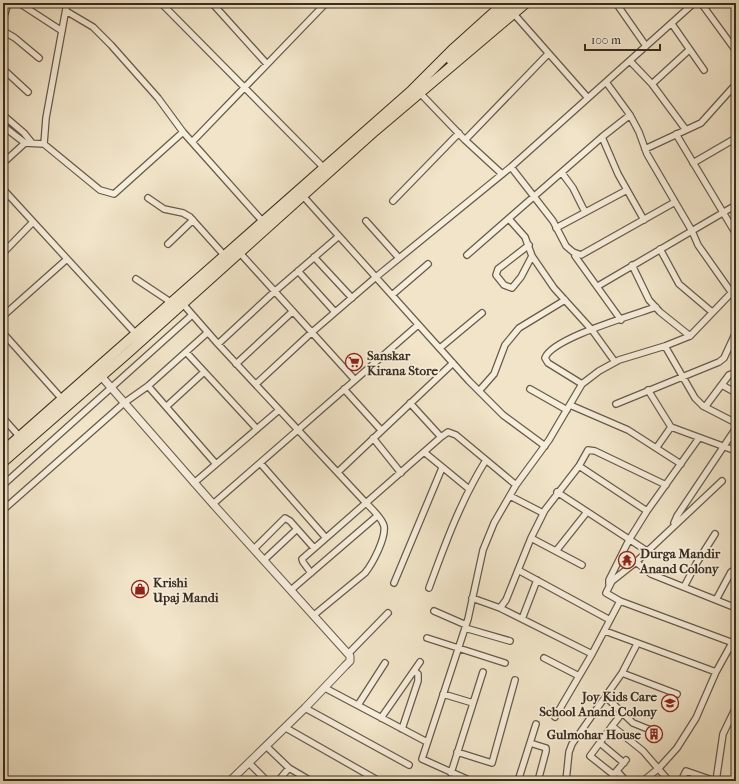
<svg xmlns="http://www.w3.org/2000/svg" width="739" height="784" font-family="'IM FELL French Canon',serif">
<style>
.lines{fill:none;stroke-linecap:round;stroke-linejoin:round}
.minor-casing{stroke:#675b49;stroke-width:8}
.tertiary-casing{stroke:#675b49;stroke-width:9}
.primary-casing{stroke:#392d1f;stroke-width:11}
.minor{stroke:#f6eddb;stroke-width:5.5}
.tertiary{stroke:#f6eddb;stroke-width:7}
.primary{stroke:#f1e4c8;stroke-width:9}
.labels{text-anchor:middle;stroke-width:3.5;stroke-linejoin:round;paint-order:stroke}
.poi-label{font-size:13px;font-weight:bold;fill:#392d1f;stroke:#f6eddb;text-anchor:start}
</style>
<rect width="100%" height="100%" fill="#f1e4c8"/>
<filter id="stains"><feTurbulence type="fractalNoise" baseFrequency=".005" numOctaves="4"/><feColorMatrix values="0 0 0 0 .2 0 0 0 0 .09 0 0 0 0 .02 0 0 0 .5 -.17"/></filter>
<radialGradient id="worn" r=".72"><stop offset=".6" stop-color="#630" stop-opacity="0"/><stop offset="1" stop-color="#630" stop-opacity=".3"/></radialGradient>
<g class="lines">
<g class="minor-casing">
<path id="minor" d="M19,3l43,28
M161,3l164,166
M212,3l55,61
M616,3l30,43
M701,3l35,48
M66,11l27,16 18,18 47,53 25,34
M514,14l74,84
M3,20l5,-17
M672,24l32,46
M3,31l12,7 24,20
M630,61l22,23 34,46
M3,69l25,23
M606,82l24,33 9,17 8,22 45,77 6,14 38,54
M652,84l37,-34
M420,93l45,47 37,34
M3,115l21,18 8,10
M3,126l22,17 19,1 56,46 14,4 69,-62 82,92
M676,134l60,100
M602,137l16,37 26,46
M465,140l83,-86
M192,142l134,-139
M44,144l2,-26 21,-115
M645,149l56,-26 35,-39
M3,163l22,-20
M693,163l43,-25
M511,167l42,54 13,25 7,6 8,3 94,-53
M562,173l11,15 12,24
M3,189l133,145
M303,196l166,185 34,34 42,31
M148,198l16,11 19,4 7,4 34,38
M393,201l66,-68
M509,219l16,18 7,19 22,32 38,42 23,32
M366,221l33,37
M556,228l71,-38
M168,244l25,-24
M529,245l-31,24 -2,6 8,10 8,3 9,-11 11,-21
M660,249l19,35 33,28
M3,253l30,-31
M240,253l115,127
M467,255l135,-118 28,-22
M575,256l46,64
M314,257l38,41
M632,265l17,35 11,12 30,24
M298,271l37,41
M136,279l36,24
M598,286l138,-81
M392,295l36,-31
M183,304l35,40 148,159c6,6 16,15 18,23 2,12 -11,37 -19,47l-51,42
M3,316l64,-57
M3,333l59,66
M218,344l56,-52 65,-56
M665,346l30,52 8,8 33,17
M440,348l42,-35
M186,352l71,77
M236,364l56,-52
M256,384l55,-51 65,-56 135,-110 183,-164
M582,384l-34,-21 -3,-5c7,-20 89,-43 111,-51
M722,385l14,8
M148,386l68,78
M344,389l37,41
M530,389l37,21
M648,390l23,37 65,24
M479,391l15,-17 11,-29 14,-17 46,-28
M616,404l103,-42 5,-4 12,-26
M570,405l58,25 53,34
M167,406l37,-34
M705,407l24,-32 7,-3
M3,418l17,19
M441,437l7,-5 8,3 60,50
M373,438l28,35
M657,447l14,-20
M424,452l45,37
M261,464l65,74 115,-101 -31,-34
M579,466l68,45
M338,472l115,-109
M722,481l-86,81 -24,19 -6,12 14,8 116,43
M194,483l85,-73
M3,485l189,-170
M557,492l90,59
M510,496l33,17
M213,504l205,-179
M3,510l121,-107 24,-17 59,-53
M674,523l3,-7 59,-88
M531,538l51,27
M254,549l31,-31 5,3 24,27
M556,551l31,-39
M264,560l33,-31
M636,562l15,12 85,34
M518,570l92,50
M311,573l-8,-11 -1,-3 24,-21
M394,583l48,-115
M609,584v-4l20,-40 18,-29 52,-73
M684,587l12,-23 19,-30
M429,588c16,-44 32,-88 57,-128
M291,590l86,-74
M472,598l28,10 92,46
M716,600l15,-28 5,-3
M500,608l6,-8 25,-62 14,-28 34,-44 9,-16 7,1 71,34
M434,611l32,14
M522,619l15,-39
M465,628l45,13
M605,631l111,41
M427,638l78,25
M349,653l39,-40
M544,658l35,18
M622,673l55,21
M325,688l102,54
M443,694l30,9
M606,697l27,26 25,10
M358,705l27,-42
M305,708l104,57
M623,712l-11,14 31,25 26,30
M555,717l37,-63 28,-53
M381,718l39,-56
M612,726l-22,30 24,19
M286,728l93,53
M402,729l16,-48v-7l-4,-3
M530,743l16,5v3l-8,30
M600,743l24,20
M266,746l23,22 22,13
M457,752l35,11 23,-83
M249,763l18,18
M617,771l9,10
M451,773l32,-101
M278,781l11,-13
M471,781l-49,-22 46,-140 15,-69 11,-27 22,-38 33,-45 33,-56 17,-13 20,-11 46,-14 25,-10 46,-48
M518,781l18,-57
M566,781l3,-29 3,-8 50,-71 15,-29
M608,781l18,-21
M643,781l16,-13 18,-20 19,-30 20,-46 16,-29
M681,781l5,-10 29,10
M716,781l7,-47 13,-27"/>
</g>
<g class="tertiary-casing">
<path id="tertiary" d="M101,376l112,128 137,152v5l-5,5 -40,42 -75,73"/>
</g>
<g class="primary-casing">
<path id="primary" d="M451,60l66,-57
M3,451l409,-361 42,-42 50,-45
M3,462l126,-110 246,-221 151,-128"/>
</g>
<use href="#minor" class="minor"/>
<use href="#tertiary" class="tertiary"/>
<use href="#primary" class="primary"/>
</g>
<defs>
<g id="supermarket-ring" transform="scale(0.9)"><circle r="9.5" fill="#f6eddb" stroke="#8f2418" stroke-width="1.5"/><path d="M-6-5.5h2.5l.6 2H6L4.5 2H-2.5L-4.4-4H-6ZM-1.5 3.2a1.3 1.3 0 1 0 .1 0ZM3 3.2a1.3 1.3 0 1 0 .1 0Z" fill="#8f2418"/></g>
<g id="temple-ring" transform="scale(0.9)"><circle r="9.5" fill="#f6eddb" stroke="#8f2418" stroke-width="1.5"/><path d="M0-6L5-2H3V0L6.5 2.5H4V6H1.5V3h-3V6H-4V2.5H-6.5L-3 0V-2H-5Z" fill="#8f2418"/></g>
<g id="shop-ring" transform="scale(0.9)"><circle r="9.5" fill="#f6eddb" stroke="#8f2418" stroke-width="1.5"/><path d="M-5-2.5h2.3a2.7 3.5 0 0 1 5.4 0H5L5.5 6h-11ZM-1.5-2.5h3a1.5 2.3 0 0 0-3 0Z" fill="#8f2418"/></g>
<g id="school-ring" transform="scale(0.9)"><circle r="9.5" fill="#f6eddb" stroke="#8f2418" stroke-width="1.5"/><path d="M0-5L7-2L0 1L-7-2ZM-4 1L0 2.5L4 1V4Q0 6-4 4Z" fill="#8f2418"/></g>
<g id="building-ring" transform="scale(0.9)"><circle r="9.5" fill="#f6eddb" stroke="#8f2418" stroke-width="1.5"/><path d="M-4-6H4V6H1V3H-1V6H-4ZM-2.5-4.3h1.7v1.8h-1.7ZM.8-4.3h1.7v1.8H.8ZM-2.5-1h1.7V.8h-1.7ZM.8-1h1.7V.8H.8Z" fill="#8f2418"/></g>
</defs>
<g fill-rule="evenodd">
<use href="#supermarket-ring" x="354" y="362"/>
<use href="#temple-ring" x="627" y="560"/>
<use href="#shop-ring" x="140" y="589"/>
<use href="#school-ring" x="670" y="703"/>
<use href="#building-ring" x="654" y="734"/>
</g>
<g class="labels">
<g class="poi-label">
<text x="367" y="360">Sanskar<tspan x="367" dy="15">Kirana Store</tspan></text>
<text x="640" y="558">Durga Mandir<tspan x="640" dy="15">Anand Colony</tspan></text>
<text x="153" y="587">Krishi<tspan x="153" dy="15">Upaj Mandi</tspan></text>
<text x="657" y="701" text-anchor="end">Joy Kids Care<tspan x="657" dy="15">School Anand Colony</tspan></text>
<text x="641" y="739" text-anchor="end">Gulmohar House</text>
</g>
</g>
<rect width="739" height="784" fill="none" stroke="#f1e4c8" stroke-width="16"/>
<rect x="4" y="4" width="731" height="776" fill="none" stroke="#392d1f" stroke-width="2"/>
<rect x="8" y="8" width="723" height="768" fill="none" stroke="#392d1f"/>
<path d="M585 44v6h75v-6" fill="none" stroke="#392d1f" stroke-width="2"/>
<text x="591" y="44" font-size="12" fill="#392d1f" stroke="#f6eddb" stroke-width="3" paint-order="stroke">100 m</text>
<rect width="100%" height="100%" filter="url(#stains)"/>
<rect width="100%" height="100%" fill="url(#worn)"/>
</svg>
